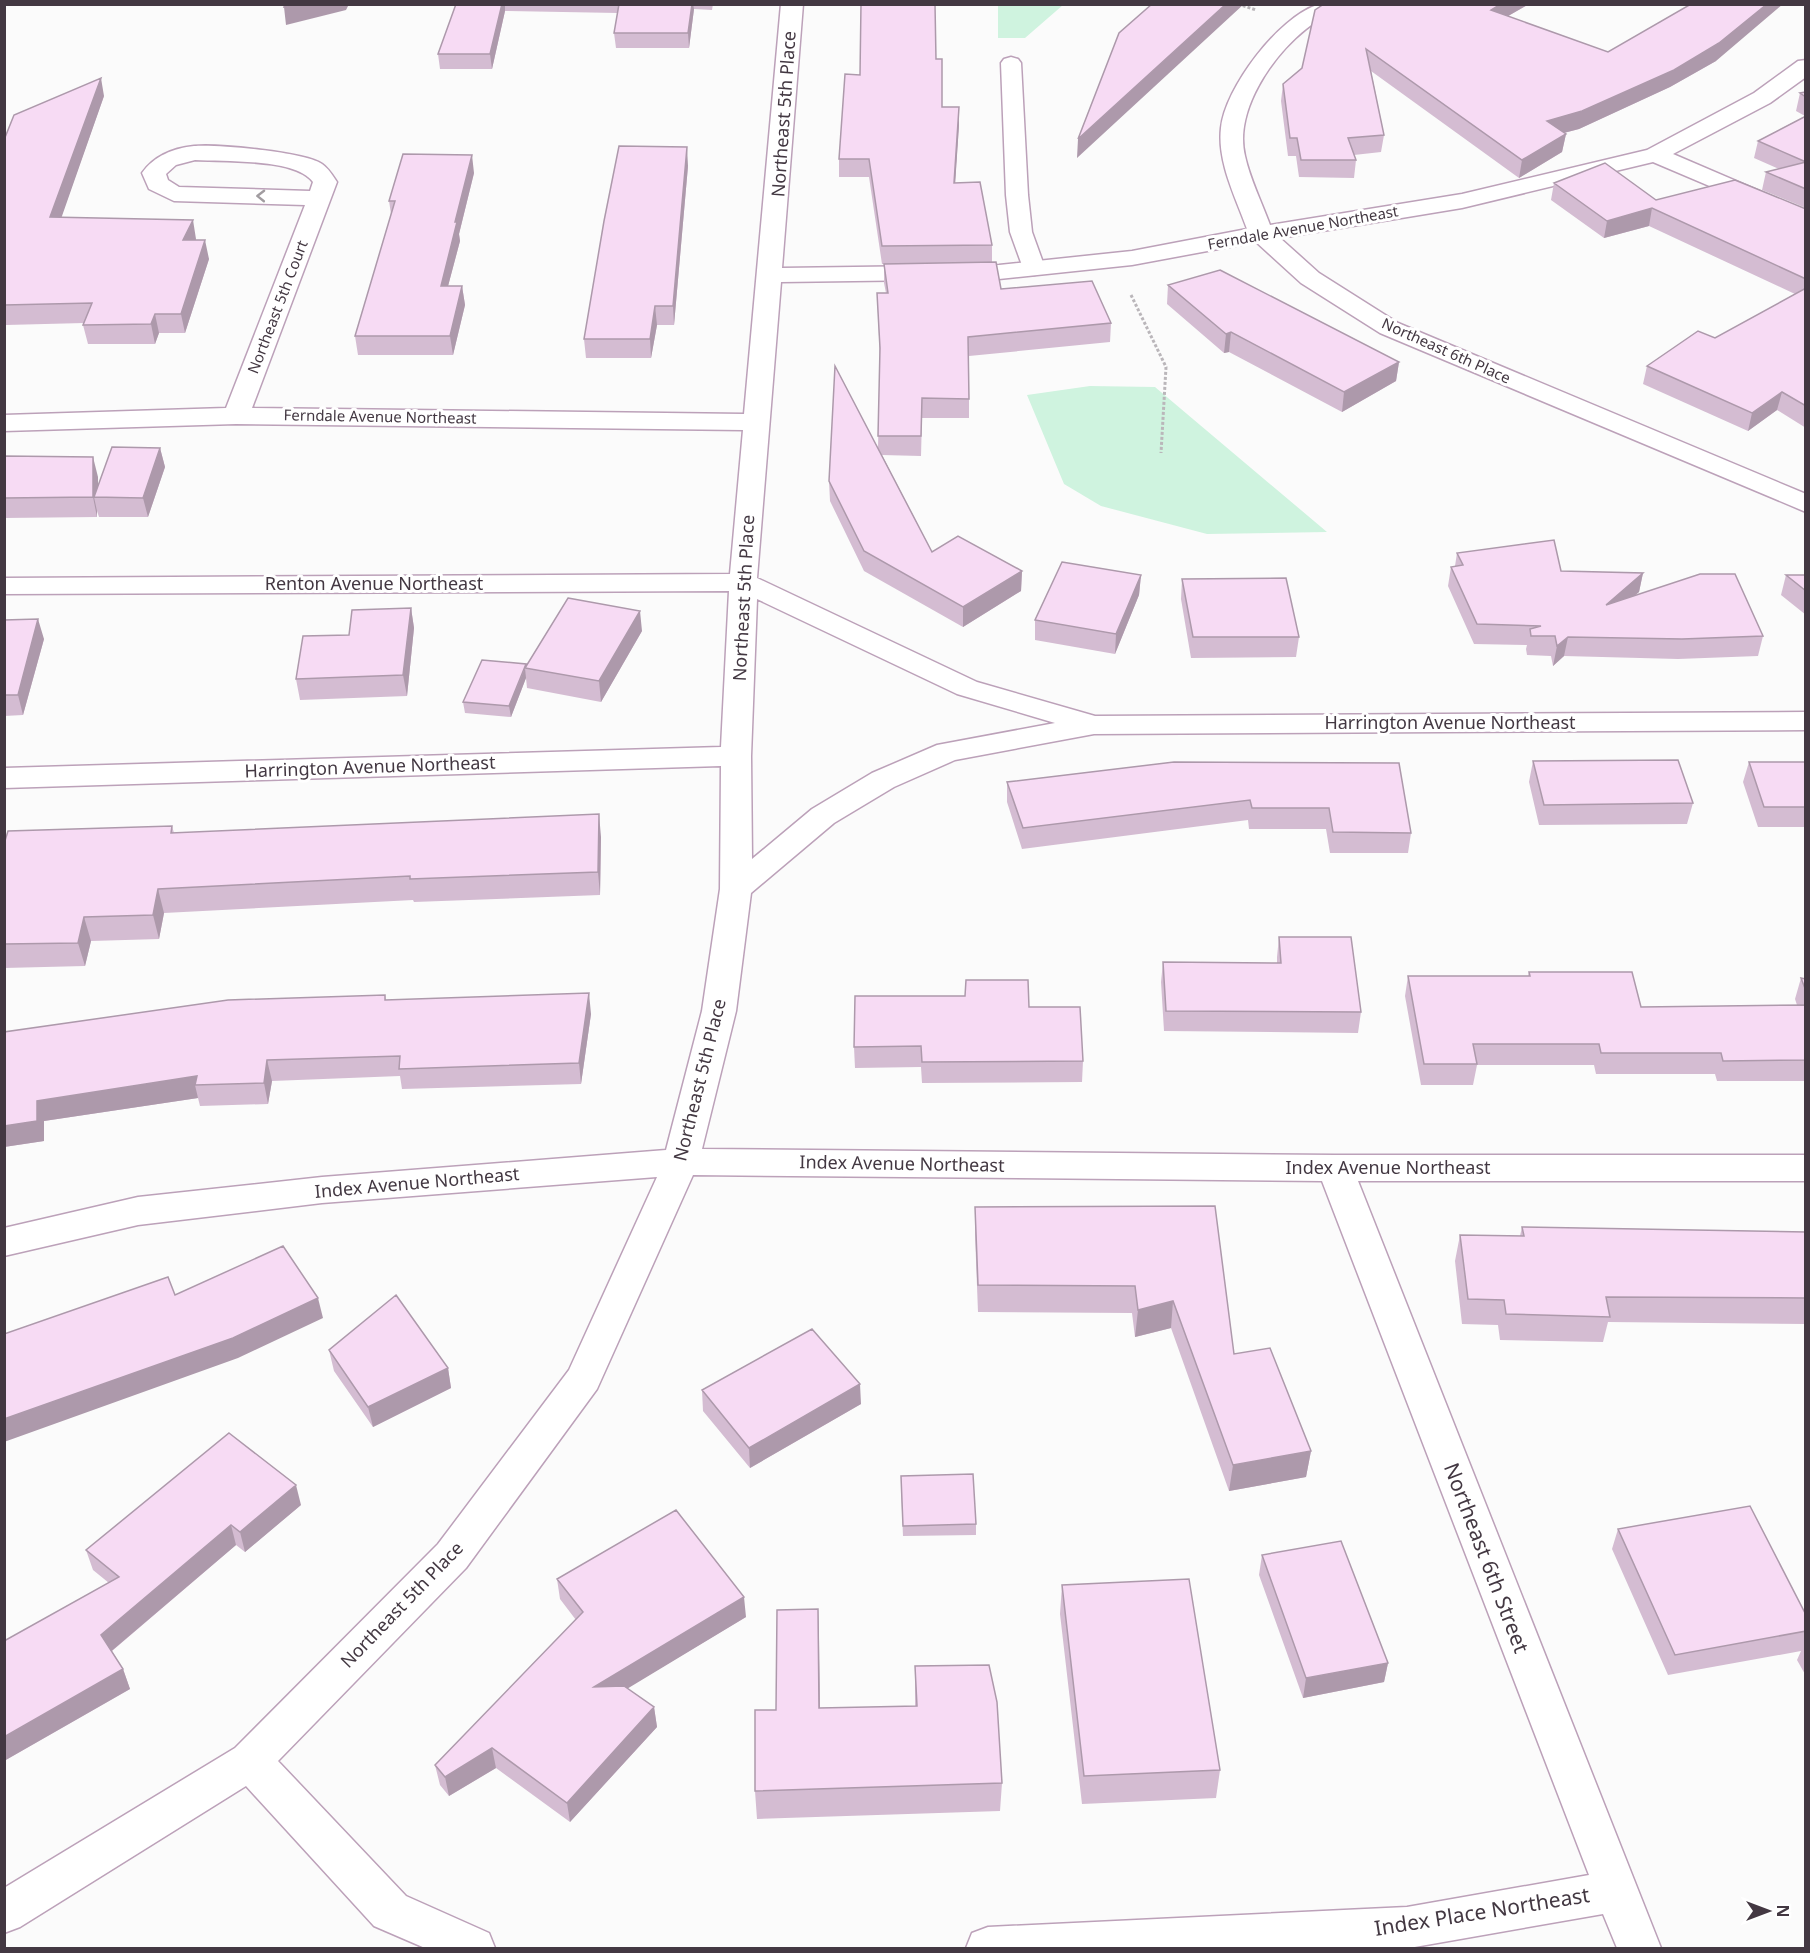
<svg xmlns="http://www.w3.org/2000/svg" width="1810" height="1953" font-family="'Noto Sans',sans-serif">
<style>
.green{fill:#cff3df}
.lines{fill:none;stroke-linecap:round;stroke-linejoin:round}
.lane-casing{stroke:#bca1b9;stroke-width:3}
.street-casing{stroke:#bca1b9;stroke-width:3}
.path{stroke:#bab6ba;stroke-width:3;stroke-dasharray:3 2;stroke-linecap:butt}
.lane{fill:#fff;fill-rule:evenodd}
.street{fill:#fff;fill-rule:evenodd}
.wall{fill:#d4bcd2}
.shaded-wall{fill:#ad99ab}
.building{fill:#f7dbf4;stroke:#ad99ab;stroke-width:1.5}
.oneway{stroke:#a19ca0}
.labels{text-anchor:middle;stroke-width:6;stroke-linejoin:round;paint-order:stroke}
.far-street-label{font-size:15px;fill:#433842;stroke:#fff}
.street-label{font-size:18px;fill:#433842;stroke:#fff}
.near-street-label{font-size:21px;fill:#433842;stroke:#fff}
</style>
<rect width="100%" height="100%" fill="#fbfbfb"/>
<path class="green" d="M998,5v-1l65,1 -38,33h-27z
M1090,386l65,1 172,145 -120,2 -106,-28 -37,-22 -37,-89z"/>
<g class="lines">
<g class="lane-casing">
<path id="lane" d="M1011,57l7,2 3,4 7,132 4,37 13,36 -3,5 -8,2 -8,-2 -3,-5 -13,-36 -4,-37 -5,-132 3,-4z"/>
</g>
<g class="street-casing">
<path id="street" d="M781,4h22l-21,264 217,-3 133,-14 115,-22c-11,-31 -30,-67 -26,-101 4,-40 57,-110 96,-123 7,-3 19,-1 27,-1l-3,4c-11,7 -25,13 -35,21 -34,27 -72,82 -61,127 5,23 17,47 25,69l192,-31 185,-44 107,-57 44,-32 8,-1v17l-36,26 -97,51 133,57v16l-153,-65 -191,46 -182,30 39,35 79,50 408,171v18l-426,-179 -79,-50 -45,-41 -124,23 -133,14 -218,3 -24,296 220,104 118,34 711,-4v18l-712,4 -139,26 -61,27 -60,36 -83,70 -15,118 -34,138 633,6h471v26h-448l303,767h-44l-14,-34 -194,34h-443l6,-15 16,-6 419,-20 182,-32 -267,-694 -629,-6 -96,214 -131,179 -188,193 128,135 83,37 6,15h-70l-51,-22 -128,-140 -226,141 -16,6v-45l231,-140 203,-204 131,-174 88,-193 -335,26 -184,22 -134,31v-28l134,-31 184,-20 344,-27 36,-139 18,-122 1,-123 -717,22v-20l717,-21 8,-156 -725,3v-16l726,-4 13,-144 -507,-6 -232,7v-16l222,-7 79,-203 -131,-4 -25,-12 -7,-16c12,-17 32,-25 52,-27 23,-2 111,6 128,18 6,4 11,12 15,18l-85,226 492,6zM195,160c30,2 100,-2 118,22l-3,9 -131,-4 -11,-7 -2,-6 10,-9zM757,599l200,95 98,29 -118,22 -65,28 -60,36 -60,50 -1,-103z"/>
</g>
<path class="path" d="M1238,4l18,6
M1131,295l35,72 -5,86"/>
<use href="#lane" class="lane"/>
<use href="#street" class="street"/>
</g>
<path class="wall" d="M456,4h257l-1,6 -18,-1 -5,39h-73l-2,-15 4,-20 -113,-2 -13,58h-52l-2,-15z
M1324,4h205l-21,12 100,36 108,9 -46,26 -91,42 -15,4 2,1 -4,18 -43,26 -148,-107 13,64 -3,17 -27,3 2,5 -2,18 -55,-1 -3,-21h-8l-7,-55 2,-17 19,-16z
M936,59l6,48 17,18 -4,58 37,62v17l9,27 110,34 -1,19 -141,14v62h-47l-1,38 -39,-1 50,97 90,19 -1,20 -58,36 -99,-56 -34,-70 -1,-20 49,-33 2,-89 -3,-66h9l-2,-10v-19h-2l-13,-87h-30v-18l21,-84z
M1806,92v116l-44,-18 4,-18 13,-3 -25,-11 4,-17 47,-25 -9,-5 4,-18z
M104,96l-43,121 135,22v1l13,19 -24,74h-26l-4,11h-67l-5,-19 1,-2 -78,2 -2,3v-188z
M688,166l-14,159h-17l-6,33h-65l-2,-19z
M474,173l-15,61 1,7 -12,45h14l3,19 -12,50h-95l-3,-19 36,-122 -2,-13z
M1554,183l102,17 150,9v219l-29,-18 -29,21 -105,-47 4,-18 68,-28 80,-44 -146,-68 -45,12 -53,-38z
M1168,285l231,77 -3,19 -54,31 -113,-60 -5,1 -57,-49z
M160,448l5,19 -17,50h-49l-2,-6v6l-93,1v-62l94,21v10z
M1457,553l104,18 82,2 -4,19 -4,3 128,41 -5,20 -80,3 -114,-3 -11,10 -2,-10 -24,-1 -1,-6 1,-4 -53,-1 -26,-58 3,-19 4,-1z
M1141,575l-2,20 -24,59 -80,-14v-20z
M1786,575h20v40l-25,-20z
M1182,579l117,58 -3,20 -105,1 -10,-59z
M411,608l3,20 -7,68 -107,4 -4,-21 53,-44z
M4,620l40,19 -21,76 -19,1z
M642,631l-41,71 -74,-14 -1,-10 -15,39 -46,-4 -2,-11 63,-38z
M1533,761l160,42 -6,21 -148,1 -10,-43z
M1174,762l237,71 -3,20h-78l-4,-24h-77l-1,-9 -226,29 -15,-47v-20z
M1749,762h57v65h-48l-15,-45z
M172,826l2,7 427,4 -1,58 -186,7 -1,-2 -249,13 -5,26 -68,2 -6,25 -81,2v-124z
M1279,937l82,75 -3,21 -194,-2 -3,-49 2,-20 114,1v-6z
M1529,972l112,35 156,-2 -2,-6 6,-21 5,1v102h-89l-2,-7h-119l-2,-9h-117l-4,20h-52l-16,-89 3,-20h120z
M385,995l1,5 205,14 -10,70 -179,5 -2,-13 -128,5 -4,23 -68,2 -2,-8 -154,23v20l-40,6v-115z
M1029,1007l54,54 -1,21 -160,1 -1,-16 -66,1 -1,-21z
M1215,1206l19,148 77,97 -5,26 -77,14 -58,-163 -36,9 -3,-24 -154,-1 -3,-78v-27z
M1522,1227l284,5v92l-198,-2 -5,20 -103,-2 -2,-15 -36,-1 -7,-63 5,-26 60,1z
M329,1350l119,18 3,20 -78,39 -39,-56z
M702,1390l159,14 -111,64 -47,-57z
M901,1487l75,37v11l-73,1z
M301,1505l-56,47 -9,-7 -124,106 11,18 7,20 -126,72 105,-178 -16,-13 -7,-20z
M1618,1529l188,86v61l-9,-16 4,-9 -133,24 -56,-126z
M1262,1555l126,108 -4,19 -81,16 -44,-123z
M557,1579l189,38 -119,71 27,19 3,20 -87,95 -74,-54 -47,28 -9,-11 -5,-20 141,-145 -16,-21z
M1062,1585l158,185 -4,28 -134,6 -22,-190z
M818,1609l2,99 95,-2v-40l87,117 -2,28 -243,8 -2,-28 21,-81z"/>
<path class="shaded-wall" d="M295,4h54l-3,6 -60,15 -2,-18z
M502,4h3v7l-13,58 -2,-15z
M692,4h1l1,5 -5,39 -1,-15z
M1226,4h18l-167,154 1,-19z
M1501,4h28l-40,23 2,-17z
M1767,4h16l-67,57 -46,26 -91,42 -35,9 3,-17z
M101,78l3,18 -49,140 -5,-19z
M959,107v18l-5,76v-18z
M1566,134l-4,18 -43,26 3,-18z
M687,147l1,19 -14,159 -1,-19z
M472,155l2,18 -15,61 1,7 -17,64 -2,-19 14,-64z
M1652,208l-3,18 -45,12 3,-17z
M193,220l3,19 -10,20 -3,-19z
M205,240l4,19 -24,74 -4,-19z
M462,286l3,19 -12,50 -3,-19z
M655,306l2,19 -6,33 -1,-19z
M155,314l4,19 -4,11 -4,-20z
M1231,332l-2,20 -5,1 2,-19z
M1399,362l-3,19 -54,31 2,-20z
M1782,392l-5,18 -29,21 4,-18z
M160,448l5,19 -17,50 -5,-19z
M93,457l5,20v20h-4l3,14v6l-4,-20z
M1022,571l-1,20 -58,36v-20z
M1643,573l-4,19 -38,32 5,-19z
M1141,575l-2,20 -24,59 1,-20z
M411,608l3,20 -7,68 -4,-21z
M640,611l2,20 -41,71 -2,-21z
M38,619l6,20 -21,76 -5,-20z
M1568,637l-4,19 -11,10 4,-20z
M525,668l1,10 -15,39 -2,-11z
M599,814l2,23 -1,58 -2,-23z
M158,889l6,24 -5,26 -6,-24z
M84,917l7,24 -6,25 -7,-23z
M589,993l2,21 -10,70 -2,-21z
M267,1060l5,21 -4,23 -4,-21z
M197,1076l-2,9 3,13 -154,23v20l-40,6v-21l33,-25z
M318,1298l5,20 -85,40 -234,84v-23z
M1173,1301l-2,27 -36,9 3,-27z
M448,1368l3,20 -78,39 -5,-20z
M860,1384l1,20 -111,64 -1,-20z
M1311,1451l-5,26 -77,14 4,-26z
M296,1485l5,20 -56,47 -5,-20z
M231,1525l5,20 -128,109 -7,-19z
M744,1597l2,20 -149,90 -3,-20z
M818,1609l1,29 1,98 -1,-28z
M1388,1663l-4,19 -81,16 3,-20z
M123,1669l7,20 -126,72v-24z
M654,1707l3,20 -87,95 -3,-19z
M492,1748l4,20 -47,28 -4,-19z"/>
<path class="building" d="M285,4h10l-11,3z
M456,4h46l-12,50h-52z
M619,4h73l-4,29h-74z
M861,4h74l1,55h6v48h17l-5,76 26,-1 12,63 -110,1 -13,-87h-30l6,-85 15,1z
M1152,4h74l-148,135 41,-106z
M1324,4h177l-10,6 117,42 83,-48h76l-48,39 -45,27 -92,41 -35,10 19,13 -44,26 -156,-111 18,86 -36,3 8,22h-55l-4,-22h-7l-7,-54 19,-16 13,-58z
M101,78l-51,139 143,3 -10,20h22l-24,74h-26l-4,10 -68,1 9,-22 -88,2v-165l10,-25z
M1806,92v5l-6,-4z
M1806,116v46l-48,-21z
M619,146l68,1 -14,159h-18l-5,33h-66l20,-118z
M403,154l69,1 -17,67h2l-16,64h21l-12,50h-95l40,-135h-6z
M1806,162v27l-40,-17z
M1605,163l51,37 79,-20 71,29v70l-154,-71 -45,13 -53,-38z
M996,262l5,27 91,-8 19,42 -143,14 1,62 -47,-1 -1,38h-43l2,-88 -3,-55h11l-4,-29z
M1220,270l179,92 -55,30 -113,-60 -5,2 -58,-49z
M1806,288v118l-24,-14 -30,21 -105,-47 51,-35 17,7z
M835,366l97,186 26,-16 64,35 -59,36 -99,-56 -35,-70z
M112,447l48,1 -17,50 -49,-1z
M4,456l89,1v40l-89,1z
M1554,540l7,31 82,2 -37,32 94,-31h35l28,62 -81,3 -114,-2 -11,9 -2,-10h-24l-1,-7 11,-3 -64,-2 -26,-57 12,-2 -6,-12z
M1062,562l79,13 -25,59 -81,-14z
M1786,575h20v16z
M1286,578l13,59h-106l-11,-58z
M568,598l72,13 -41,70 -74,-13z
M411,608l-8,67 -107,4 7,-43 46,-1 3,-25z
M38,619l-20,76h-14v-75z
M482,660l44,4 -17,42 -46,-4z
M1678,760l15,43 -149,2 -11,-44z
M1174,762l225,1 12,70 -78,-1 -4,-24h-77l-2,-8 -227,28 -16,-46z
M1749,762h57v45h-42z
M599,814l-1,58 -188,7v-3l-252,13 -5,26 -69,2 -6,26 -74,1v-100l4,-13 164,-5 -1,7z
M1279,937h72l10,75 -195,-1 -3,-49 118,1z
M1529,972h103l9,35 165,-2v55l-83,1 -2,-8h-120l-2,-9h-126l4,20h-53l-16,-88h122z
M1801,978l5,1v12z
M966,980h62l1,27h51l3,54 -161,1 -1,-16 -67,1 1,-51h110z
M589,993l-10,70 -180,6 1,-13 -133,4 -3,23 -69,2 2,-9 -160,25v20l-33,5v-94l224,-32 157,-5v5z
M1215,1206l19,148 36,-6 41,103 -78,14 -60,-164 -35,9 -3,-24 -157,-1 -3,-78z
M1522,1227l284,5v66l-200,-1 4,20 -104,-3 -2,-14 -36,-1 -8,-64 64,1z
M283,1246l35,52 -85,40 -229,81v-85l164,-57 7,18z
M396,1295l52,73 -80,39 -39,-57z
M812,1329l48,55 -111,64 -47,-58z
M229,1433l67,52 -56,47 -9,-7 -130,110 22,34 -119,68v-96l115,-64 -33,-27z
M973,1474l3,50 -73,2 -2,-50z
M1750,1506l56,109v16l-131,24 -57,-126z
M676,1510l68,87 -150,90 30,-1 30,21 -87,96 -75,-55 -47,29 -10,-12 148,-153 -26,-33z
M1341,1541l47,122 -82,15 -44,-123z
M1189,1579l31,191 -136,6 -22,-191z
M818,1609l1,99 98,-2 -2,-40 74,-1 8,37 5,81 -247,8v-81h21l1,-100z"/>
<defs><path id="oneway-chevron" d="M-2-3.5L2.5 0L-2 3.5" fill="none" stroke-width="1.6" stroke-linecap="round" stroke-linejoin="round" transform="scale(1.5)"/></defs>
<use class="oneway" href="#oneway-chevron" transform="translate(261 196) rotate(-179)"/>
<g class="labels">
<g class="far-street-label">
<text transform="translate(1303 228) rotate(-10)" y="5">Ferndale Avenue Northeast</text>
<text transform="translate(278 307) rotate(-69)" y="5">Northeast 5th Court</text>
<text transform="translate(1446 351) rotate(24)" y="5">Northeast 6th Place</text>
<text transform="translate(380 417) rotate(1)" y="5">Ferndale Avenue Northeast</text>
</g>
<g class="street-label">
<text transform="translate(784 114) rotate(-86)" y="6">Northeast 5th Place</text>
<text x="374" y="590">Renton Avenue Northeast</text>
<text transform="translate(744 598) rotate(-87)" y="6">Northeast 5th Place</text>
<text x="1450" y="729">Harrington Avenue Northeast</text>
<text transform="translate(370 767) rotate(-2)" y="6">Harrington Avenue Northeast</text>
<text transform="translate(700 1080) rotate(-76)" y="6">Northeast 5th Place</text>
<text transform="translate(902 1164) rotate(1)" y="6">Index Avenue Northeast</text>
<text x="1388" y="1174">Index Avenue Northeast</text>
<text transform="translate(417 1183) rotate(-5)" y="6">Index Avenue Northeast</text>
<text transform="translate(402 1605) rotate(-46)" y="6">Northeast 5th Place</text>
</g>
<g class="near-street-label">
<text transform="translate(1486 1558) rotate(69)" y="7">Northeast 6th Street</text>
<text transform="translate(1482 1912) rotate(-9)" y="7">Index Place Northeast</text>
</g>
</g>
<rect width="1810" height="1953" fill="none" stroke="#433842" stroke-width="12"/>
<g transform="translate(1768 1911) rotate(90)" stroke="#ffffff" stroke-width="4.5" paint-order="stroke">
<path d="M0-4.5L10 22L0 15L-10 22Z" fill="#433842"/>
<text y="-9" font-size="16" font-weight="bold" text-anchor="middle" fill="#433842">N</text>
</g>
</svg>
